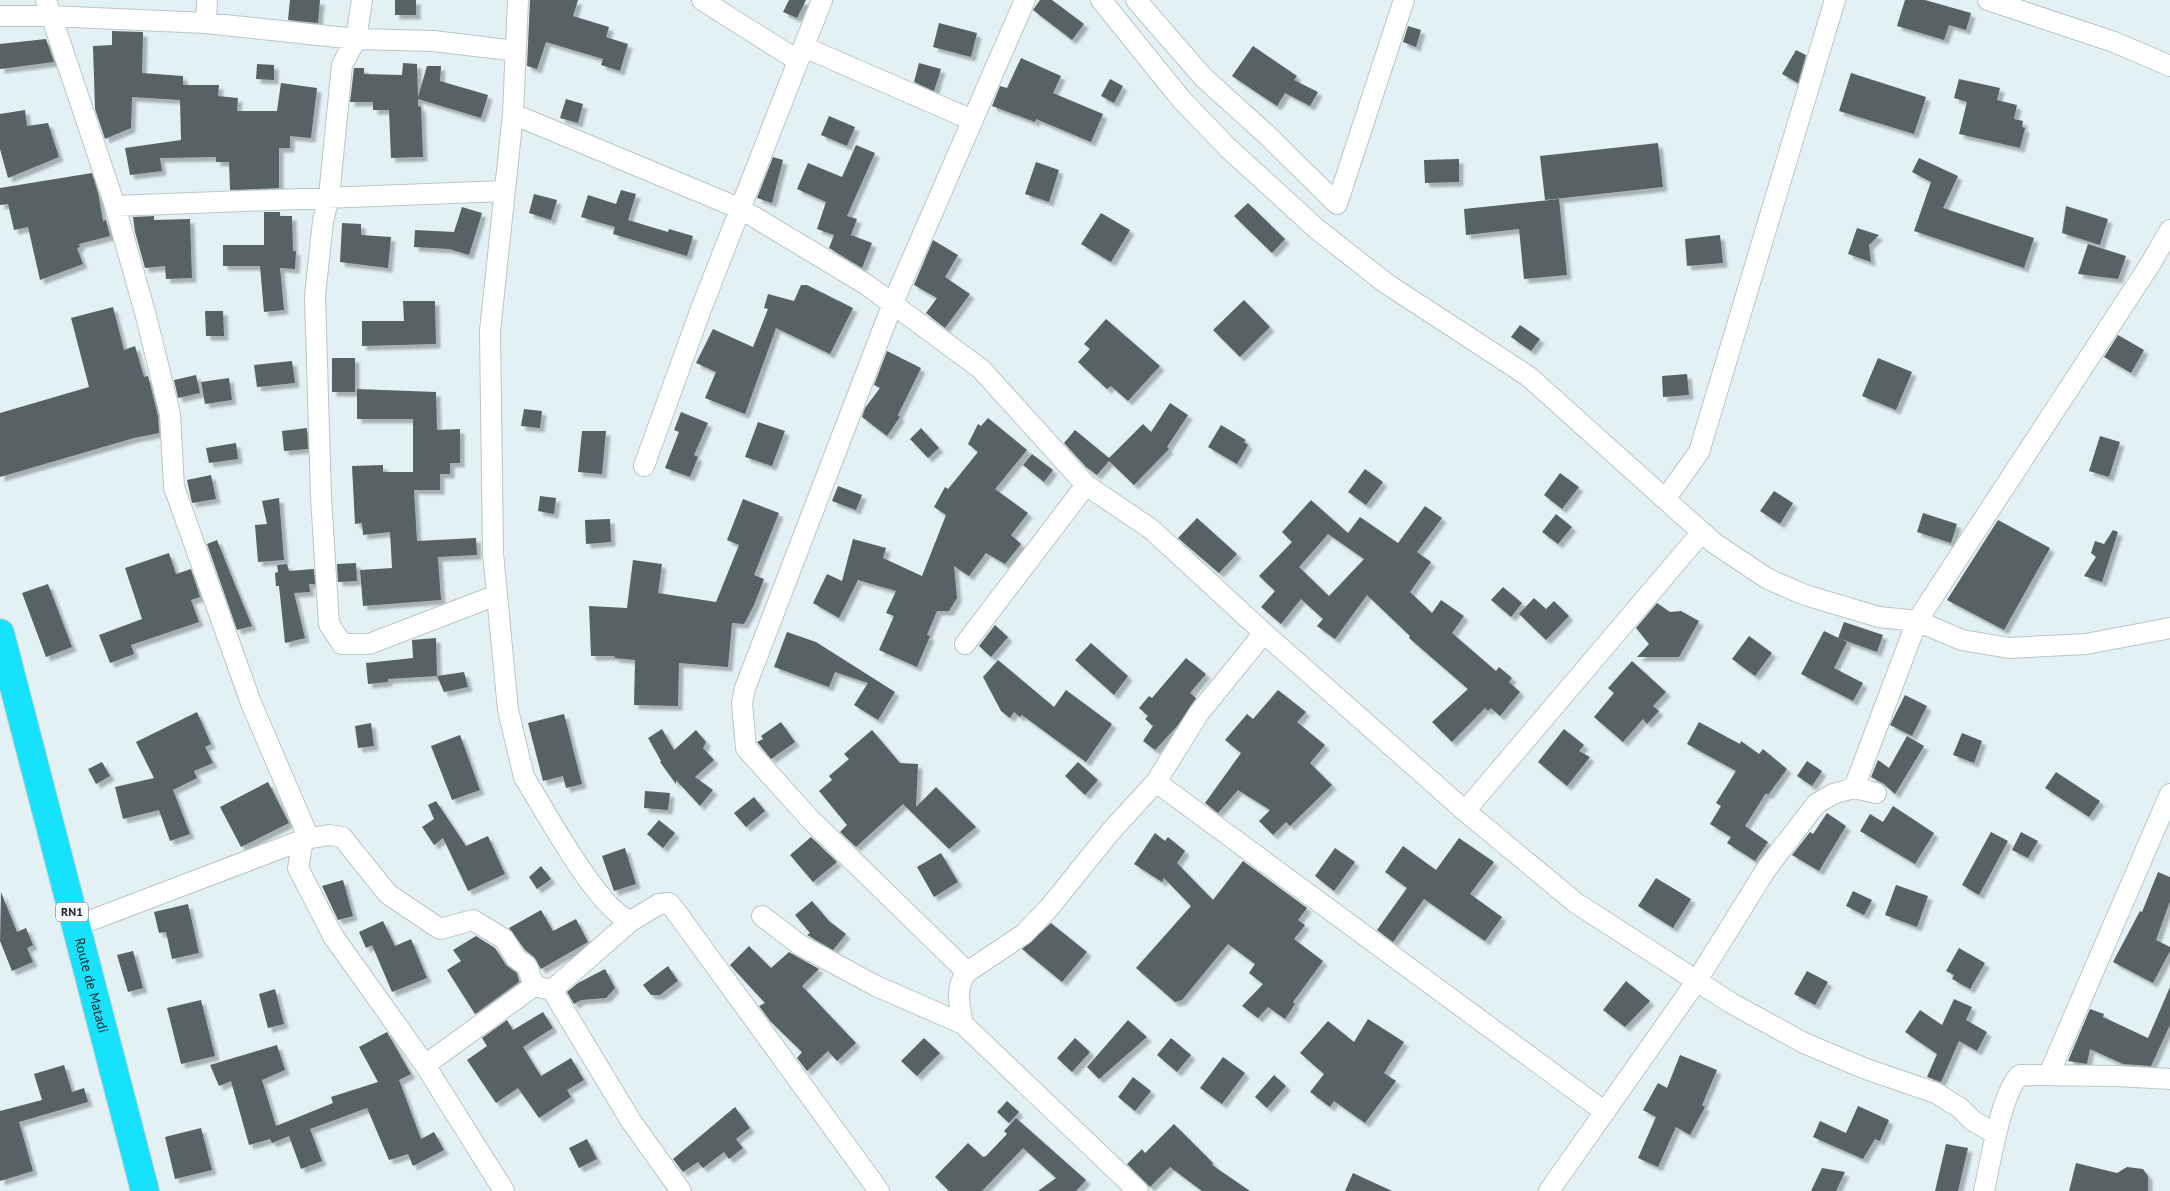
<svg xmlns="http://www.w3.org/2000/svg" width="2170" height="1191" font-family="'PT Sans',sans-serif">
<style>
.building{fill:#566264;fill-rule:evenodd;filter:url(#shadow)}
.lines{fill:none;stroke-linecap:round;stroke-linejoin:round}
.street-casing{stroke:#b9c6c9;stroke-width:22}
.highway-casing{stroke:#cecfcf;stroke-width:30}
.street{stroke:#fff;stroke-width:20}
.highway{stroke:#16e2fd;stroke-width:28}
.labels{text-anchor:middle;stroke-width:5;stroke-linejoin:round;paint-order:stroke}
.shield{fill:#f5fdff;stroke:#616668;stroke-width:1}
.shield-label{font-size:12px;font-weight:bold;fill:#212627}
.street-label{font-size:14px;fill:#212627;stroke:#f5fdff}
</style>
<defs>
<filter id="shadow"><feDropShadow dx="4.5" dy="4.5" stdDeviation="1" flood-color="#0004"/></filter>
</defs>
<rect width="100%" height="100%" fill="#e3f1f4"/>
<path class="building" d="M290,0h30l-2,23 -30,-3z
M395,0h21v15h-21z
M530,0h48l-5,16 36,11 -3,10 22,7 -8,27 -19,-6 2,-6 -57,-17 -9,27 -10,-3z
M789,0h17l-9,18 -14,-6z
M1040,0h12l32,24 -12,16 -39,-30z
M1905,0h20l46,13 -5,17 -17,-5 -5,15 -47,-14z
M939,23l38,10 -6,24 -38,-10z
M1408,26l13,4 -5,17 -13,-5z
M112,31l31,1 -1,41 41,3v9h36l-1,11 20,2 -1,13h40l4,-28 36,5 -6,50 -21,-2v12h-11v40l-49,2 -1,-28h-13v-5l-56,1 2,13 -32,4 -5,-27 56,-8 -1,-40 -48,-3 -1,31 -26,11 -10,-30 -2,-63 19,-1z
M46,39l8,23 -54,7v-25z
M1253,46l44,30 -3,4 24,12 -8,14 -25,-13 -8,13 -45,-30z
M1796,50l10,5 -8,28 -16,-9z
M1021,58l40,18 -8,17 50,21 -12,28 -55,-23 -1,3 -43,-16 8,-20 7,2z
M403,63l14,1 1,33 9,-31h14l-1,15 48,14 -7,23 -63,-19v7l3,1 2,50 -32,1 -2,-48h-16v-8h-23l4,-34h10v6l38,1z
M919,63l22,6 -7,22 -20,-9z
M257,64l17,1v15l-18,-1z
M1851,73l75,24 -12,37 -75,-23z
M1110,79l13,7 -9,17 -13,-7z
M1959,79l41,9 -3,12 20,5 -3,14 9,2 -1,6 3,1 -5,20 -61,-14 8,-32 -13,-4z
M566,99l17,5 -5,19 -18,-5z
M25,110l2,16 21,-3 11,34 -51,21 -8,-29v-35z
M829,116l26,11 -8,19 -26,-11z
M1658,143l5,44 -118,13 -5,-44z
M856,145l19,8 -28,63 10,3 -6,16 21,8 -10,25 -33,-20 5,-13 -17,-6 9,-27 -29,-13 11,-26 34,14z
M773,157l10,3 -11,43 -15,-5z
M1919,158l39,18 -15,32 91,30 -10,30 -110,-37 17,-49 -19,-10z
M1459,159v23l-34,1 -1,-23z
M1036,162l23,8 -10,32 -24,-8z
M92,173l6,20 5,28 3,-1 4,16 -31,8 1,3 -3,1 6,16 -43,16 -12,-53 -14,3 -6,-26 -8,1v-17z
M621,190l15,4 -8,26 40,12 1,-3 24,7 -6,20 -74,-22 2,-7 -34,-10 7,-22 28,9z
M534,194l23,6 -6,20 -22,-7z
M1559,199l8,76 -43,4 -5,-50 -53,6 -2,-26z
M1248,203l37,36 -13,14 -38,-37z
M2066,206l42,13 -8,26 -38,-12z
M462,207l20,6 -13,42 -20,-6 -35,-2 1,-17 39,2z
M264,212h16v4h12l1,35h3l-1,18 -15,-1 4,42 -20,2 -4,-46h-37v-21h41z
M1101,213l29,17 -19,32 -30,-18z
M154,216v4l36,-1 2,59 -26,1 -1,-13 -20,2 -10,-36 -2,-15z
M342,223l19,1v11l30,2 -3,31 -48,-6z
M1857,228l22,7 -10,10 2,17 -23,-8z
M1720,235l3,28 -36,3 -2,-27z
M933,240l25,15 -13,22 25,17 -25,34 -19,-15 11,-15 -23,-13z
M2088,244l38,12 -8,23 -40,-5z
M801,285h6l46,23 -23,46 -54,-26 -31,86 -40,-16 11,-26 -20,-9 17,-34 40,18 15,-38 -4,-1 4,-14 26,7z
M1244,300l26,27 -30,30 -27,-27z
M403,301h32l1,43 -74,2v-25h42z
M113,307l11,43 11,-4 9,31 4,-1 10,40 1,17 -25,5 -134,39v-64l89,-26 -18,-69z
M205,311h18l1,25h-18z
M1106,319l54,47 -32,35 -17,-15 -4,3 -29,-27 12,-13 -6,-5z
M1520,325l20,14 -9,12 -20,-14z
M2118,335l26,15 -13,23 -27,-16z
M887,351l34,17 -23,47 2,2 -13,19 -25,-19 3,-9 15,-20 -6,-3z
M332,358h23v34h-23z
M1878,358l34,14 -16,38 -34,-14z
M292,361l3,22 -38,4 -3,-22z
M1687,374l2,21 -26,2 -1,-21z
M196,375l4,18 -22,5 -4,-18z
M229,378l3,22 -27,4 -4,-22z
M357,389l79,3 1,38 23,-1v34h-10v11h-10v16h-26l3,51 59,-3 1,17 -39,2 3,43 -78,6 -3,-36 32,-2 -2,-36 -27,3 -1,-12 -7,1 -3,-58 31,-1v7h30v-53h-56z
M1170,403l18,12 -21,32 2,2 -35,36 -25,-24 -12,14 -11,-8 -22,-24 11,-13 34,28 34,-34 8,8z
M524,409l18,2 -2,17 -19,-2z
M681,412l27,11 -14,32 4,2 -8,20 -25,-9 14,-36 -5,-2z
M988,418l39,32 -32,39 33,24 -17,22 10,9 -16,20 -19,-11 -17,23 -15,-10 3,32 -8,13h-12l-10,24 3,1 -13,31 -38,-17 15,-34 -8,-3 10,-22 -38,-11 -19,38 -26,-15 14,-29 15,7 11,-42 33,9 -3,10 39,18 24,-61 -12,-8 11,-20 3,2 30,-37 -10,-8 10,-20 3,2z
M758,422l27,9 -13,35 -27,-9z
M1221,425l25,15 -2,2 4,3 -11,19 -29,-17z
M307,428l1,21 -24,2 -2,-20z
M921,428l18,20 -11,10 -18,-19z
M582,431h24l-4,43 -24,-2z
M2100,436l20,6 -11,35 -20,-6z
M236,443l2,16 -29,4 -3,-15z
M1032,454l21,16 -9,12 -21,-17z
M1365,469l18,13 -17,23 -18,-13z
M1560,473l19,14 -17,22 -18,-14z
M211,475l5,24 -24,4 -5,-23z
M838,486l24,9 -6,15 -24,-9z
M1774,491l19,12 -13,21 -20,-13z
M540,496l16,2 -2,16 -16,-3z
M279,498l5,62 -26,2 -3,-37 12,-1 -5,-23z
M743,499l36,14 -25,62 10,4 -10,26 -10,19 -12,-1 -4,44 -49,-4 -1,43 -44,-1 1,-45 -21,-2 1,-2h-24l-2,-50 38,2 6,-48 29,4 -4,29 58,9 23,-57 -12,-5z
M1311,500l37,33 12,-16 38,26 27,-37 17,12 -25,34 14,10 -21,30 22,21 9,-13 23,16 -12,17 44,38 3,-4 13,11 -3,4 11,10 -20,24 -9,-8 -3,3 -3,-3 -33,34 -20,-20 36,-33 -59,-51 1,-2 -43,-41 -32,44 -18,-13 6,-7 -22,-20 -20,25 -20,-17 14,-16 -16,-15 33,-34 -10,-10zM1328,534l36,25 -35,37 -30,-29z
M1923,513l34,11 -6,19 -34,-11z
M1556,514l16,13 -14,17 -16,-12z
M1197,518l40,36 -18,19 -41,-35z
M610,519l1,23 -25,2 -1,-24z
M1998,520l52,28 -46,82 -57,-30z
M2113,530l5,2 -16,50 -18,-6 12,-19 -5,-4 4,-12 9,3z
M217,540l18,45 17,41 -15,4 -30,-86z
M169,553l7,21 15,-5 9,28 -9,3 8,22 -68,23 3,9 -24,9 -11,-28 43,-16 -17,-51z
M356,563l1,18 -19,1 -1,-18z
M287,564l2,7 25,-2 1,15h-6l1,8 -16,1 11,45 -20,5 -6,-57h-3l-1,-13 3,-1 -1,-7z
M48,584l24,63 -26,10 -24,-64z
M1503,587l19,16 -11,14 -20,-17z
M1534,598l12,11 8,-8 15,15 -23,24 -27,-26z
M1657,603l13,9 11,-1 18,10 -20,36h-42l12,-13 -13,-16z
M1844,622l39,13 -6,17 -39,-14z
M995,625l13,12 -17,20 -12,-11z
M1824,631l23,11 -13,26 29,15 -10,18 -52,-27z
M787,632l29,10 79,50 -17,28 -24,-15 14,-22 -33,-11 -6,15 -55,-20z
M1749,636l23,17 -17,23 -23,-17z
M436,638l1,38 -49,3v3l-20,2 -2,-21 47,-5 -1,-18z
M1091,643l37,33 -14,19 -39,-35z
M1186,658l20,16 -16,19 6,5 -18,27 -23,25 -12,-9 10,-15 -8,-7 3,-3 -9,-8 10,-12 3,2z
M998,660l56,47 12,-17 46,34 -26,38 -64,-47 -2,2 -6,-5 -4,6 -9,-7 -18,-34z
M1632,661l34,31 -13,14 6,5 -12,13 -4,-5 -20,23 -29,-25 20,-24 -6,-5z
M464,672l4,15 -24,5 -7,-16z
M1278,690l28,22 -9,10 28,23 -15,18 22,22 -42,41 -4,-4 -13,13 -14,-14 11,-11 -32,-20 -20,23 -13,-10 36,-50 -16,-13 22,-26 6,5z
M1905,695l22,11 -15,30 -22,-11z
M197,712l14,32 -6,3 8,16 -19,8 3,7 -24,12 17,44 -20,7 -11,-31 -36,9 -8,-32 39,-9 -18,-36z
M564,714l18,70 -16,4 -3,-12 -20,5 -15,-58z
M781,722l14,20 -24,17 -14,-17 6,-3 -2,-3z
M1699,722l41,22 1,-3 18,13 4,-5 24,20 -19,26 -2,-2 -21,33 23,16 -13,19 -28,-18 4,-6 -21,-13 11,-18 -5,-3 20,-32 -49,-27z
M371,723l3,23 -16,2 -3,-22z
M662,729l12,21 22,-20 10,12 -3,6 11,12 -19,17 18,13 -13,16 -24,-26v4l-16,-22 1,-1 -13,-23z
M1564,729l20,16 -5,6 11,6 -23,29 -29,-24z
M872,730l28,33 18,1 -2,43 20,-20 40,40 -27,22 -46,-45 -47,43 -16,-15 7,-7 -28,-34 13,-11 -3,-4 20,-17 -5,-5z
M1962,733l20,8 -8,22 -21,-8z
M460,735l20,55 -28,10 -21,-54z
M1907,736l17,10 -29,48 -11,-10 -13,-7 7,-17 11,8z
M1807,761l15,10 -10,15 -15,-10z
M102,762l8,14 -14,8 -8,-15z
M1078,762l20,18 -13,15 -20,-19z
M2056,772l44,29 -11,16 -44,-29z
M268,782l21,41 -48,24 -21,-40z
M645,791l25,2 -2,17 -24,-2z
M754,797l11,14 -19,16 -12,-14z
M436,801l30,45 22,-10 17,38 -37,17 -25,-53 -9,7 -12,-18 12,-8 -6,-14z
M1893,806l41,27 -19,31 -55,-33 10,-17 13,8z
M1827,813l19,13 -27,45 -27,-16 18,-23 3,2z
M659,820l16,13 -12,15 -16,-14z
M1991,832l17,9 -29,54 -17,-10z
M2021,832l17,9 -10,17 -16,-8z
M1155,833l10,8 3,-4 17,14 -8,12 36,37 30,-39 64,47 -9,12 7,5 -11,14 29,22 -30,41 2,2 -10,15 -17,-12 -10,11 -16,-12 21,-22 -14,-11 6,-9 -27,-20 -46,56 -7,2 -39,-34 55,-62 -27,-28 -2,4 -28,-18z
M811,837l26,25 -24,20 -23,-27z
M1459,838l35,24 -24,32 32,23 -17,24 -61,-42 -31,43 -16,-12 30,-42 -22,-16 18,-26 33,24z
M625,848l11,36 -22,7 -12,-35z
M1335,848l20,14 -21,29 -19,-15z
M941,853l17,29 -24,15 -17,-30z
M541,866l10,13 -14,10 -8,-12z
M2158,872l12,5v24l-14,39 14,7v4l-17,32 -40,-21 27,-51 2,1z
M1656,878l35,21 -18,29 -35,-22z
M343,880l10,36 -15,4 -16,-34z
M1896,885l32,11 -11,31 -32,-12z
M1853,891l19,9 -8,15 -18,-9z
M1,892l16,40 9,-4 7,17 -6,3 6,14 -21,9 -12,-30z
M812,901l17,20 17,13 -13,16 -26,-15 3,-2 -15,-18z
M188,904l11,49 -27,6 -6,-27 -7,1 -5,-21z
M541,910l12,21 23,-12 12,23 -47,27 -7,-12 -9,-7 -16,-22z
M383,921l12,25 16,-7 16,39 -35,14 -20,-47 -6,3 -7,-16z
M1051,923l36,29 -25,30 -40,-33z
M476,936l19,12 11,17 11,8 2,9 -44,32 -28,-44 14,-9 -8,-11z
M749,946l22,22 18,-16 30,17 -17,17 54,57 -19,18 -9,-10 -21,20 -10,-13 5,-6 -31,-30 -12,-16 6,-3 -35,-38z
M1959,948l26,15 -15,26 -18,-10 2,-4 -8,-4z
M133,951l10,37 -15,4 -11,-37z
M668,966l10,15 -18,14h-9l-8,-10z
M605,969l10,19 -9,10 -25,2 -7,4 -7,-12 11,-9z
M1807,971l21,11 -13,23 -21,-11z
M1626,981l24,20 -25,26 -22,-17z
M2170,987v38l-19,41 -28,-2 -33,-15 -3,15 -19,-3 22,-52 14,5 -1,3 45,21z
M275,989l9,35 -16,4 -9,-34z
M1954,999l18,8 -6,13 21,12 -10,19 -18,-10 -18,41 -14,-5 10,-23 -32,-22 15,-22 22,15z
M201,1000l14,56 -34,8 -14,-56z
M543,1012l10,16 -30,19 18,29 30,-18 13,22 -17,10 4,7 -32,21 -21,-30 -22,15 -29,-43 20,-14 -5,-8 25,-18 6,10z
M1368,1019l36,23 -20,31 12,8 -31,42 -31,-22 -4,6 -20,-15 14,-18 -24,-21 28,-32 26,21z
M1128,1020l19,17 -48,42 -12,-12z
M387,1032l24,42 -12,6 22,59 13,-7 10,18 -31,16 -5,-12 -19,6 -22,-52 -57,21 12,32 -21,8 -12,-33 -17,7 -2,-4 -21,6 -18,-64 -12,5 -9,-21 67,-20 8,25 -23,10 14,46 57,-23 -2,-6 47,-15 -19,-35z
M924,1038l16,15 -23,23 -16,-15z
M1075,1038l15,14 -18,20 -15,-14z
M1171,1038l20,17 -14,17 -20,-17z
M1680,1055l37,15 -15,35 3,2 -15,28 -14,-8 -18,40 -20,-9 18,-41 -13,-7 15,-27 9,5z
M1223,1057l22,16 -23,31 -22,-16z
M64,1065l8,27 12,-4 4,14 -69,20 14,49 -33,10v-70l42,-11 -8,-26z
M1274,1075l12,11 -19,22 -12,-11z
M1133,1077l18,14 -16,20 -17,-14z
M1007,1101l12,11 -10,11 -12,-11z
M1858,1106l31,14 -9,21 -5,-2 -12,20 -50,-22 7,-16 26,12z
M735,1107l15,21 -14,11 7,9 -14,11 -5,-7 -21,16 -5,-6 -15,10 -10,-13z
M1016,1118l70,62 -10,11h-38l18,-13 -33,-30 -41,43h-33l-14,-14 33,-34 15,14 3,-1 21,-22 -3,-3z
M1174,1124l39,39 -1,2 38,26h-48l-32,-24 -20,20 -23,-23 15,-15 3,4z
M201,1128l11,42 -37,9 -10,-42z
M587,1139l10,20 -18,9 -10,-20z
M1946,1144l22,4 -10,43h-23z
M2076,1163l41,10 10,-6 16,2 5,7v15h-79z
M1822,1168l23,4 -9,19h-25z
M1353,1173l39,18h-47z"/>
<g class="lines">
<g class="street-casing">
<path id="street" d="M46,0l69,206 31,110 24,98 4,73 77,216 54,126 -7,39 35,68 92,129 79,126
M362,0l-6,39 -14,26 -13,132 -6,24 -8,75 6,201 8,127 13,20h27l128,-49
M518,0l-5,114 -23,217 3,222 15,157 16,67c19,30 75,135 107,144l28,-17 10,-1 5,6 205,282
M702,0l95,60
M1101,0l80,99 47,49 90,82 69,54 141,92 186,167 54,36 37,16 74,22 38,4 45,19 47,8 77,-4 84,-16
M1136,0l68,78 62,56 71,70 67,-204
M1988,0l126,42 56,24
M0,16h50l156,7 150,16 77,2 83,10
M206,23l1,-23
M804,47l168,73
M513,114l228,95 126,76 114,84 105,116 65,44 113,104 201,178 111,92 155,100 73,40 62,26 70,24 24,15 13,13 23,13
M115,206l389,-15
M644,466l57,-157 121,-309
M1666,498l33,-46 136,-452
M965,644l121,-159
M1156,782l449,330
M1854,788l63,-167 234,-358 19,-33
M1465,811l237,-279
M762,916l38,29 76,41 87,38 175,167
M76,926l229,-87 24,-4 13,2 46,57 52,35 33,-9 31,19 12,19 11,8 7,20 18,4 79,131 50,70
M967,972l-157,-153 -64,-71 -4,-45 3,-15 148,-385 132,-303
M552,990l79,-69
M963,1024c-3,-18 -9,-36 4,-52l57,-38 25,-26 63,-78 44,-48 43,-69 65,-80
M425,1065l109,-79
M2049,1074l121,-280
M1549,1191l147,-209 71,-114 49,-64 17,-10 21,-6 22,5
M1984,1191c6,-26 17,-99 36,-116l97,1 53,3"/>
</g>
<g class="highway-casing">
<g id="highway">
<path id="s1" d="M0,633l145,558"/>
</g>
</g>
<use href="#street" class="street"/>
<use href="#highway" class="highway"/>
</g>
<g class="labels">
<rect class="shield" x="56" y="902.5" width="32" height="19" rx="4"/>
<g class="shield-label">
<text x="72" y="916">RN1</text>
</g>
<g class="street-label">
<text dy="5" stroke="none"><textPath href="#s1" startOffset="364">Route de Matadi</textPath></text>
</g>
</g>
</svg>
